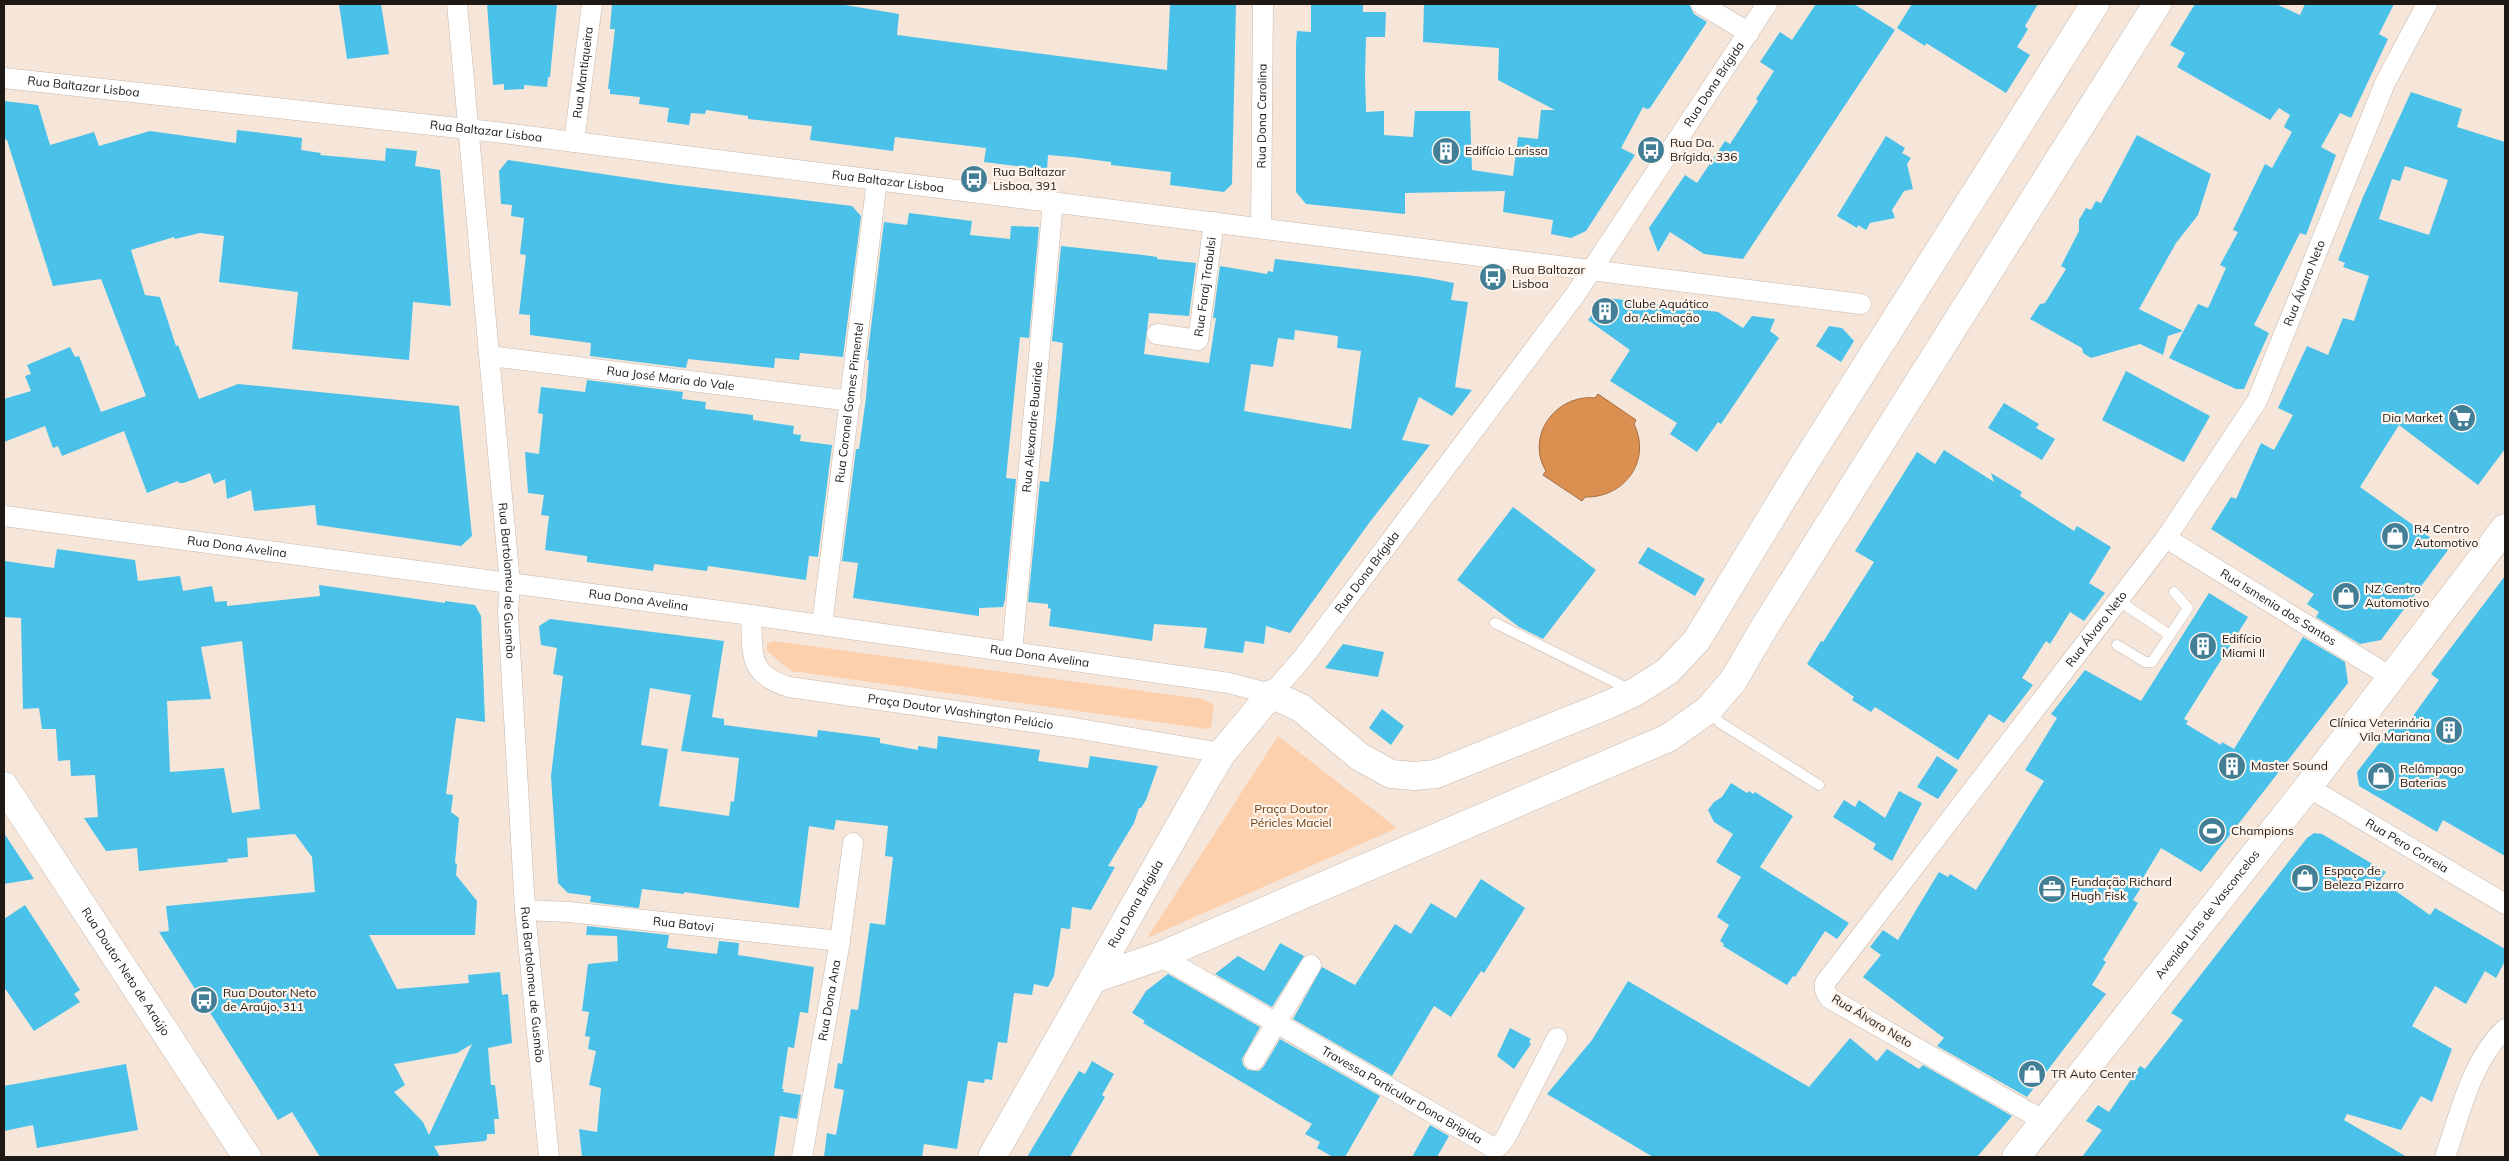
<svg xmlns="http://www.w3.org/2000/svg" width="2509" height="1161" font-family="Mulish,sans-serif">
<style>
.green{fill:#fccfad}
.water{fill:#db9052;stroke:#a36c40}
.building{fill:#49c1e9;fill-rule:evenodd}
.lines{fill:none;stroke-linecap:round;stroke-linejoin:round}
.lane-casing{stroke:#c8b8ac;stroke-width:11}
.street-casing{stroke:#c8b8ac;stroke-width:21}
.secondary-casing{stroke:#c8b8ac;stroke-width:29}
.lane{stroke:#fff;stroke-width:10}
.street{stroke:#fff;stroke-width:20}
.secondary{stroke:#fff;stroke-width:28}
.labels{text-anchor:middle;stroke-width:4.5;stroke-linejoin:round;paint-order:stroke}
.street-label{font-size:12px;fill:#1f1915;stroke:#fef4ec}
.poi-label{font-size:12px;fill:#1f1915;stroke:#fef4ec;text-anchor:start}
.park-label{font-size:12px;fill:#6e3d0e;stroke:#fef4ec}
</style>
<rect width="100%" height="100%" fill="#f6e5d9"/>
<path class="green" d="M773,641l429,58 12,6 -3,22 -4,2 -416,-58 -24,-20v-7z
M1278,736l119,92 -250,110z"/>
<path class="water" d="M1598,394l38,26 -2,4c18,37 -10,74 -49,73l-3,4 -39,-26 3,-4c-21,-35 10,-77 49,-73z"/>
<path class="building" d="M339,4h42l8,50 -42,5z
M487,4h70l-7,73h-2l-1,10 -23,-2v4l-20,1v-6l-11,1z
M612,4h227l60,10 -2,21 270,35 3,-66h66l-4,180 -8,8 -54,-7 1,-13 -60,-7v-3l-39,-5 -24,-2 -1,15 -63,-8 2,-14 -91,-11 -2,14 -83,-11 2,-14 -64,-7v-3l-42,-6 -1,4 -14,-1 -2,12 -22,-3 2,-14 -30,-4 1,-7 -30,-3v-5h-2l7,-60h-5z
M1311,4h52v8h23l-1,25h-19l-1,40 1,35 18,-1v24l29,2 2,-26h55l2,59 41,6 5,-39 20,2 3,-29h14l-57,-30 1,-32 -76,-6 1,-38h265l5,10 13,8 -57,86 -3,1 -4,-2 -22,41 14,7 -27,42 -22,34 -15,7 -20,-4 2,-14 -50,-8 2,-21 -100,2v21l-99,-10 -10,-12v-148l1,-13 14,1z
M1816,4h38l41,26 -152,229 -39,-5 -34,-22 -12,20 -9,-24 36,-53 12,8 28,-42 5,3 28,-43 -2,-2 18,-28 -14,-9 20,-30 12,8z
M1912,4h126l-13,22 3,3 -11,18 13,8 -24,38 -80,-50 -1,3 -28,-18z
M2195,4h81l24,11 5,-11h89l-15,30 9,5 -37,79 -11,-5 -19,34 15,8 -30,80 -6,-2 -46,92 15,8 -25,56h-8l-67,-31 29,-54 10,4 18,-40 -6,-3 18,-33 -5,-2 32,-66 7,4 20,-36 -8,-5 6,-12 -11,-7 -9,12 -93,-53 8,-14 -15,-8z
M2411,92l51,17 -5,18 48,15v307l-27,36 -79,-60 -39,62 88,63 -67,90 -21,4 -44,-27 3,-5 -12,-8 7,-10 -103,-65 20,-32 5,2 25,-56 13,7 19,-35 -15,-7 29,-62 21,9 15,-37 11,3 15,-45 -26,-9 2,-4 -7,-3 25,-63zM2405,166l43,14 -19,55 -50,-16 13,-40 8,2z
M4,101l34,4 12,40 44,-13 5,14 51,-15 86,12 1,-13 65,8 -1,12 20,3 -1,2 65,6 1,-13 31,3 -2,15 25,4 11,136 -38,-4 -4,58 -117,-11 6,-57 -79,-10 5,-46 -24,-3 -25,6 -1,-2 -43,13 14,45 15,2 16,49 2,-1 21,54 39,-15 221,22 13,130 -11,10 -144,-21 -2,-20 -61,6 -3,-21 -24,9 -2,-20 -11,5 -4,-11 -26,10h-5l-1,-2 -31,12 -23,-62 -62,25 -4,-10 -5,2 -8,-22 -41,16v-43l27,-8 -6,-15 6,-2 -4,-9 43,-18 5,10 4,-1 22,56 45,-16 -45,-117 -48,7 -46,-146 -3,-1z
M2137,135l74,39 -13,41 -22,28 -37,66 44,22 -15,5 -5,19 -23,-11 -49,14 -8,-5 -1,-5 -52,-29 10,-15 5,-1 21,-34 -5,-3 18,-35v-11l7,-12 5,2 5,-9 5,2z
M1886,136l19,12 -3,5 9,5 -4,6 6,25 -9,2 -12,19 3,8 -25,5 -4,7 -8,-5 -1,3 -20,-12z
M508,160l162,24 182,22 9,10 -18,141 -43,-4 -1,7 -24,-2 -1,10 -86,-9 -2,9 -96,-12 1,-13 -61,-8v-20l-11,-1 7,-59 -6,-1 4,-36 -13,-2 1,-11 -11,-1 -2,-33z
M909,213l63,8 -2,14 40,4 1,-13 28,1 -10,111 -9,-1 -14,141 10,1 -11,120 -2,8 -24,1v8l-126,-18 5,-35 -16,-2 14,-112h3l7,-51 3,-38h-2l17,-138 23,3z
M1061,246l82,9 14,2v2l39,4 -7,53 -40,-3 -5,41 65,9 7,-45h-3l7,-52 47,8 1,-3 5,1 2,-13 148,18 31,6 -3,17 17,2 -13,85 17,3 -20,26 -33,-19 -17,43 28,5 -61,78 -79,110 -24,-7 -2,18 -19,-3 -2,12 -39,-5 3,-20 -53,-4 -2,17 -103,-15 2,-17 -3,-1v-4l-20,-2 12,-121 9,1 7,-62 7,-77 -11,-2zM1295,330l43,6 -1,12 24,3 -10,78 -107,-18 7,-47 22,3 5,-29 16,2z
M1608,298l110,14 25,16 9,-12 23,3 -5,12 9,7 -58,86 -3,-2 -21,30 -27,-18 7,-11 -67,-42 20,-31 -42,-30 13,-18z
M1829,326l13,2 12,13 -13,21 -25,-16z
M2126,371l84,45 -26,46 -82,-42z
M587,380l96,12 -1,7 24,3 -1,7 48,6v5l41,6 -1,8 8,1 -1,6 32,4 -14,112 -9,-1 -3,24 -98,-14 -1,5 -53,-7 -1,7 -66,-9v-6l-42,-6 4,-34 -8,-1 3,-20 -16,-2 -3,-41 14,2 4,-40 -5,-1 3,-26 44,5z
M2004,403l35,21 -3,4 19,11 -13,21 -54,-32z
M1944,450l50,32 -3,-9 31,19 -2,4 54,35 3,-5 34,21 -22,36 16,10 -21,28 -14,-9 -20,32 -4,-3 -24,37 11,7 -29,38 -15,-9 -31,46 -83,-53 -4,5 -19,-12 2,-3 -47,-33 14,-23 2,1 51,-80 -19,-11 62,-99 18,12z
M1513,507l83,63 -53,69 -24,-12 -62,-47z
M1648,547l57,32 -10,17 -57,-33z
M57,549l78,11 3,21 42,-5 3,15 29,-5 3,16 12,-1v5l93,-10 -1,-11 126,18v-2l30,4 6,11 4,106 -29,-4 -10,76 7,1 -2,17 8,6 -4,45 2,1 -1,11 21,26 -2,34h-106l28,54 72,-6 -1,-8 32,-3 2,23 6,-1 4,49 -24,5 3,37h4l4,34h-5l1,15h-8v5l-2,2 -51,5 6,11h-120l-28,-45 -14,8 -119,-188 10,-1 -3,-25 149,-14 -3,-35 -17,-23 -48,4 1,19 -21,2 1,3 -89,9 -2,-23 -31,3 -22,-33 14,-1 -3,-42 -24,1 -1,-16 -12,1 -2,-32h-14l-3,-21 -16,1 -2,-91 -17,-1v-56l50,7zM242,641l18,168 -28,4 -8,-45 -54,4 -3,-71 44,-2 -10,-52zM472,1044l-20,42 -23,49 -6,-13 -29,-30 11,-7 -11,-21 63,-11z
M2505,576v280l-62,-36 -6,12 -78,-46 -2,-14 39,-51 9,6 34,-47 -8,-6z
M2209,593l39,24 -64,102 4,2 -2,3 35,21 1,-3 12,7 69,-112 42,25 3,21 -147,189 -40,-24 -20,33 3,2 -11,17 5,3 -35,57 3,2 -14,23 14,9 -79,103 -90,-51 7,-8 -81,-61 18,-22 -11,-8 13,-17 15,10 41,-68 9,5 2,-3 26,16 68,-109 -19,-11 32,-52 -6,-4 34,-44 56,31z
M550,619l174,22 -12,76 12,2v6l93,12 1,-7 62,8v5l38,7v-4l19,3 1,-13 102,14 -2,11 50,7 2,-12 68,10 -12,34 -5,8h-2l-5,15 -26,43 7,1 -24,43 -19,-3 -2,22 -9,-1 -7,48 -6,11 -14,-3 -2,11 -18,-2 -7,50 -9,-1 -6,38 -7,-1 -1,4 -16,-2 -11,68 -33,-5 -2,13h-98l3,-24 9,2 8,-45 -10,-2 4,-25 4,1 9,-55 7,1 12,-87 15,2 8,-68 -8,-1 3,-30 -52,-6 -2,10 -25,-4 -10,82 -115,-16v2l-42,-5 -3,19 -49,-6 1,-6 -23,-3 -10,-10 -7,-107 12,-100 -10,-2 4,-26 -16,-3 -2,-19zM650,688l41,7 -10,56 58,7 -5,44 -3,-1 -2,15 -70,-10 9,-57 -27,-4z
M1343,644l41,8 -6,25 -53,-9z
M1382,709l22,17 -13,19 -22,-17z
M1937,756l21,14 -20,29 -21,-12z
M1731,783l16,10 2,-2 4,3 2,-2 38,24 -33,51 89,56 -12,16 -12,-8 -30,46 -2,-1 -6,9 -64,-39 1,-2 -4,-3 9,-16 -12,-8 24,-40 -25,-15 17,-28 -19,-12 -6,-12 6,-8 8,-5z
M1899,791l23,12 -30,58 -19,-12 3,-5 -43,-27 11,-17 11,7 4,-7 26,18z
M4,833l30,46 -30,5z
M2314,833l8,1 64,38 -6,8 50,35 5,-7 70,41v12l-9,17 -11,-7 -19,33 -31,-18 -23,40 40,23 -20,53 -11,-6 -20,34 -54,-16 -3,6 63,37h-325l20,-27 -16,-9 12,-16 11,7 31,-46 5,3 38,-49 -12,-7 136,-175z
M1481,879l44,29 -41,65 -3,-2 -30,46 -17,-11 -42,70 -99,-57 29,-52 33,18 40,-61 16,10 20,-31 25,15z
M25,905l55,85 -6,4 6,8 -46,29 -30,-44v-68z
M587,926l82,9 -2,13 50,6 2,-13 20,2 -1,12 76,12 -6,46 -8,-1 -6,36 -6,-1 -6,42h2l-1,3 18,3 -4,24 -17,-3 -6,41h-192l-3,-28 18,3 4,-44 -12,-3 7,-34 -8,-2 2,-12 -5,-1 4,-24 -7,-1 6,-47 30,-3 -1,-25 -31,-1z
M1280,943l24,13 -32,51 -57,-33 23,-18 26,15z
M1168,974l92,53 -18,32 1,6 5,5 11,1 5,-5 16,-27 100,57 -35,61h-12l-16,-9 3,-6 -15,-8 7,-10 -169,-101 2,-2 -13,-8 14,-22z
M1628,981l181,106 41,-49 27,23 10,-12 32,20 4,-4 89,51 -35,41h-324l-106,-63 45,-54z
M1510,1028l21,11 -2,3 2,2 -17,25 -17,-13z
M1092,1061l22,13 -12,21 3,2 -35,60h-43l52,-86 6,3z
M126,1064l12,66 -101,18 -4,-23 -29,6v-45z
M1430,1125l19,11 -12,21h-25z"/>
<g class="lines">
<g class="lane-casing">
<path id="lane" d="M2119,601l51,34
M1495,623l136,67
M2117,645l28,17h7l36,-54 -14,-16
M1709,711l10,11 100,63"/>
</g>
<g class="street-casing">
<g id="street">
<path id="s1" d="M457,4l53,580 -2,28 17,298 24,247"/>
<path d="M1701,4l48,29"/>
<path id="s2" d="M4,78l491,54 1366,172"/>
<path id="s3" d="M574,142l18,-138"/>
<path id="s4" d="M1261,228l2,-224"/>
<path id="s5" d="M1157,334l41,6 16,-118"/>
<path id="s6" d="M490,356l361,45"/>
<path id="s7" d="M4,516l747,99 478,68 42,11 31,-35 273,-364 192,-291"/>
<path id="s8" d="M2166,538l225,139"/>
<path id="s9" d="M751,615c2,39 -4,59 38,72l285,41 148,25"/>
<path id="s10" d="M822,625l55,-445"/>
<path id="s11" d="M1012,652l41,-450"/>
<path id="s12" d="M2308,787l197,117"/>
<path id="s13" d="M525,910l44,2 271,29"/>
<path id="s14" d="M1160,956l332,191 7,-1 6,-7 52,-101"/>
<path d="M1254,1060l57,-95"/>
<path id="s15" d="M2046,1122l-217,-124 -4,-8v-7l341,-445 91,-137 128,-318 42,-79"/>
<path id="s16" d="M802,1157l38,-216 13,-98"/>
<path d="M2445,1157c15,-43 26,-96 60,-128"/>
</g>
</g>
<g class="secondary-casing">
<g id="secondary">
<path id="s17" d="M4,786l243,371"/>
<path d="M1093,979l67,-23 508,-218 40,-28 25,-29 31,-53 393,-624"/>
<path id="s18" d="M992,1157l212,-374 18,-30 49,-59 30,14 59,49 31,17 23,2 22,-2 174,-70 25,-12 33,-21 29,-31 97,-160 301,-476"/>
<path id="s19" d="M2016,1157l292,-370 197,-259"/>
</g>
</g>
<use href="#lane" class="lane"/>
<use href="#street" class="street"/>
<use href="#secondary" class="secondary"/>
</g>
<defs>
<g id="bus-disc" transform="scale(1.4375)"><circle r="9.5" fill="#427f96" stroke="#fef4ec"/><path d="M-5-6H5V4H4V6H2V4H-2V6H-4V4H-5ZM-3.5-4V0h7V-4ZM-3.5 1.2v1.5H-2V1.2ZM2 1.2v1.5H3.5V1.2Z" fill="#fff"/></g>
<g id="building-disc" transform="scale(1.4375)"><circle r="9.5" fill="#427f96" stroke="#fef4ec"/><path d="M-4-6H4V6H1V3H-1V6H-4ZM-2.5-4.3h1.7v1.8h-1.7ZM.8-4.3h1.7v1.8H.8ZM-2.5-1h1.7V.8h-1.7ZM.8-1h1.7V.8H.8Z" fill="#fff"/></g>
<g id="supermarket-disc" transform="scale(1.4375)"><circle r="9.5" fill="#427f96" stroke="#fef4ec"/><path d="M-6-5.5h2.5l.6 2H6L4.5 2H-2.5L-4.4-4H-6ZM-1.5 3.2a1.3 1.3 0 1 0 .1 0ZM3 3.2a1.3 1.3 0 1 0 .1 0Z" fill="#fff"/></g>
<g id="shop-disc" transform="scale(1.4375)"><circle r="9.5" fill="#427f96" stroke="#fef4ec"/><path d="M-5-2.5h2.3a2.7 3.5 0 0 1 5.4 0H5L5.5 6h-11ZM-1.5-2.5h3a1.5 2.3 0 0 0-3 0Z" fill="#fff"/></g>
<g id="stadium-disc" transform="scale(1.4375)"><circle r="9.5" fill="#427f96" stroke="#fef4ec"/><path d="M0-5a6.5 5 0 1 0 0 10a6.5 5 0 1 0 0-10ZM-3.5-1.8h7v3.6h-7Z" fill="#fff"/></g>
<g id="office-disc" transform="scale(1.4375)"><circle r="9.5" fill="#427f96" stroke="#fef4ec"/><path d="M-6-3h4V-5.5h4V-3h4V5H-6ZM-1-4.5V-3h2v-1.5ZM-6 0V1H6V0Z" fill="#fff"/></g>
</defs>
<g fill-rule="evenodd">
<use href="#bus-disc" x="1651" y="150"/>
<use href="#building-disc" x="1446" y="151"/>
<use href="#bus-disc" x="974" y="179"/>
<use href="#bus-disc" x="1493" y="277"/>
<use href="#building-disc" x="1605" y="311"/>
<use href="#supermarket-disc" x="2462" y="418"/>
<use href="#shop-disc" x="2395" y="536"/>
<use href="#shop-disc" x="2346" y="596"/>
<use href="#building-disc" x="2203" y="646"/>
<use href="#building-disc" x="2449" y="730"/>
<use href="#building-disc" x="2232" y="766"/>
<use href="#shop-disc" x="2381" y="776"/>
<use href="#stadium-disc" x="2212" y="831"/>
<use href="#shop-disc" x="2305" y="878"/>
<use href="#office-disc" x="2052" y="889"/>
<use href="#bus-disc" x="204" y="1000"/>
<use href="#shop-disc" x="2032" y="1074"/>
</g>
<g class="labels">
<g class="street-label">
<text dy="4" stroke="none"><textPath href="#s3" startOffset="70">Rua Mantiqueira</textPath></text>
<text dy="4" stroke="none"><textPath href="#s7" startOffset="2034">Rua Dona Brígida</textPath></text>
<text dy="4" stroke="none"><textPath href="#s2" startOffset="80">Rua Baltazar Lisboa</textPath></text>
<text dy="4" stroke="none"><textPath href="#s4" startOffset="112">Rua Dona Carolina</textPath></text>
<text dy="4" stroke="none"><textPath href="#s2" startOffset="485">Rua Baltazar Lisboa</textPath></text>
<text dy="4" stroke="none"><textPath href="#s2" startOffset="890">Rua Baltazar Lisboa</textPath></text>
<text dy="4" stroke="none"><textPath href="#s15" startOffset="1118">Rua Álvaro Neto</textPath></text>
<text dy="4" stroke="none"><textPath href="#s5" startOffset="95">Rua Faraj Trabulsi</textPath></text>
<text dy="4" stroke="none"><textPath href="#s6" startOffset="182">Rua José Maria do Vale</textPath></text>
<text dy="4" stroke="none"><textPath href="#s10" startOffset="224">Rua Coronel Gomes Pimentel</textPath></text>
<text dy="4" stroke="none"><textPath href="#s11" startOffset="226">Rua Alexandre Buairide</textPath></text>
<text dy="4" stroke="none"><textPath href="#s7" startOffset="235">Rua Dona Avelina</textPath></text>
<text dy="4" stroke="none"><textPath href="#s7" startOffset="1435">Rua Dona Brígida</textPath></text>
<text dy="4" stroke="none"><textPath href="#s1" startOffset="579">Rua Bartolomeu de Gusmão</textPath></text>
<text dy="4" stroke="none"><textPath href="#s7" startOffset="640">Rua Dona Avelina</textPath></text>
<text dy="4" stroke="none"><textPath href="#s8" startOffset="132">Rua Ismenia dos Santos</textPath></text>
<text dy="4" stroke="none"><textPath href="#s15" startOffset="712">Rua Álvaro Neto</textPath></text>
<text dy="4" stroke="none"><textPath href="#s7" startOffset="1045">Rua Dona Avelina</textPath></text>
<text dy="4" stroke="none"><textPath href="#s9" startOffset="264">Praça Doutor Washington Pelúcio</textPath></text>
<text dy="4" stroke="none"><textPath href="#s12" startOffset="115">Rua Pero Correia</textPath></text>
<text dy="4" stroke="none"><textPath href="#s18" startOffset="291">Rua Dona Brígida</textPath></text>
<text dy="4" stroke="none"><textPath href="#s19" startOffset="309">Avenida Lins de Vasconcelos</textPath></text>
<text dy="4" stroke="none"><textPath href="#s13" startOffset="159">Rua Batovi</textPath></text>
<text dy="4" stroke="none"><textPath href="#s17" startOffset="222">Rua Doutor Neto de Araújo</textPath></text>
<text dy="4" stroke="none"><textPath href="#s1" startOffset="984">Rua Bartolomeu de Gusmão</textPath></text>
<text dy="4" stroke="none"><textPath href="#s16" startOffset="159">Rua Dona Ana</textPath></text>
<text transform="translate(1872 1021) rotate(31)" y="4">Rua Álvaro Neto</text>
<text dy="4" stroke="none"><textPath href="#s14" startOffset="279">Travessa Particular Dona Brigida</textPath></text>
</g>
<g class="poi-label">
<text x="1670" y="147">Rua Da.<tspan x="1670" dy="14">Brígida, 336</tspan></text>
<text x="1465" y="155">Edifício Larissa</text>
<text x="993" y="176">Rua Baltazar<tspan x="993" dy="14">Lisboa, 391</tspan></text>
<text x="1512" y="274">Rua Baltazar<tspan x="1512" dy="14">Lisboa</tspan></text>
<text x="1624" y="308">Clube Aquático<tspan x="1624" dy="14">da Aclimação</tspan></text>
<text x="2443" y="422" text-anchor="end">Dia Market</text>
<text x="2414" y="533">R4 Centro<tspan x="2414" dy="14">Automotivo</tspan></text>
<text x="2365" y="593">NZ Centro<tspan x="2365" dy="14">Automotivo</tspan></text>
<text x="2222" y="643">Edifício<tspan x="2222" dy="14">Miami II</tspan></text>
<text x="2430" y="727" text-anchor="end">Clínica Veterinária<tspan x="2430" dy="14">Vila Mariana</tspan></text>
<text x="2251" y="770">Master Sound</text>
<text x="2400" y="773">Relâmpago<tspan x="2400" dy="14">Baterias</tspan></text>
<text x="2231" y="835">Champions</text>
<text x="2324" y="875">Espaço de<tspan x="2324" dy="14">Beleza Pizarro</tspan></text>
<text x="2071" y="886">Fundação Richard<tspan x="2071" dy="14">Hugh Fisk</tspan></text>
<text x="223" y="997">Rua Doutor Neto<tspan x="223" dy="14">de Araújo, 311</tspan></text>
<text x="2051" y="1078">TR Auto Center</text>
</g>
<g class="park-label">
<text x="1291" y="813">Praça Doutor<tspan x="1291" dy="14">Péricles Maciel</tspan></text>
</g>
</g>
<rect width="2509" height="1161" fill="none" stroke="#1f1915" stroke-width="10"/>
</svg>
